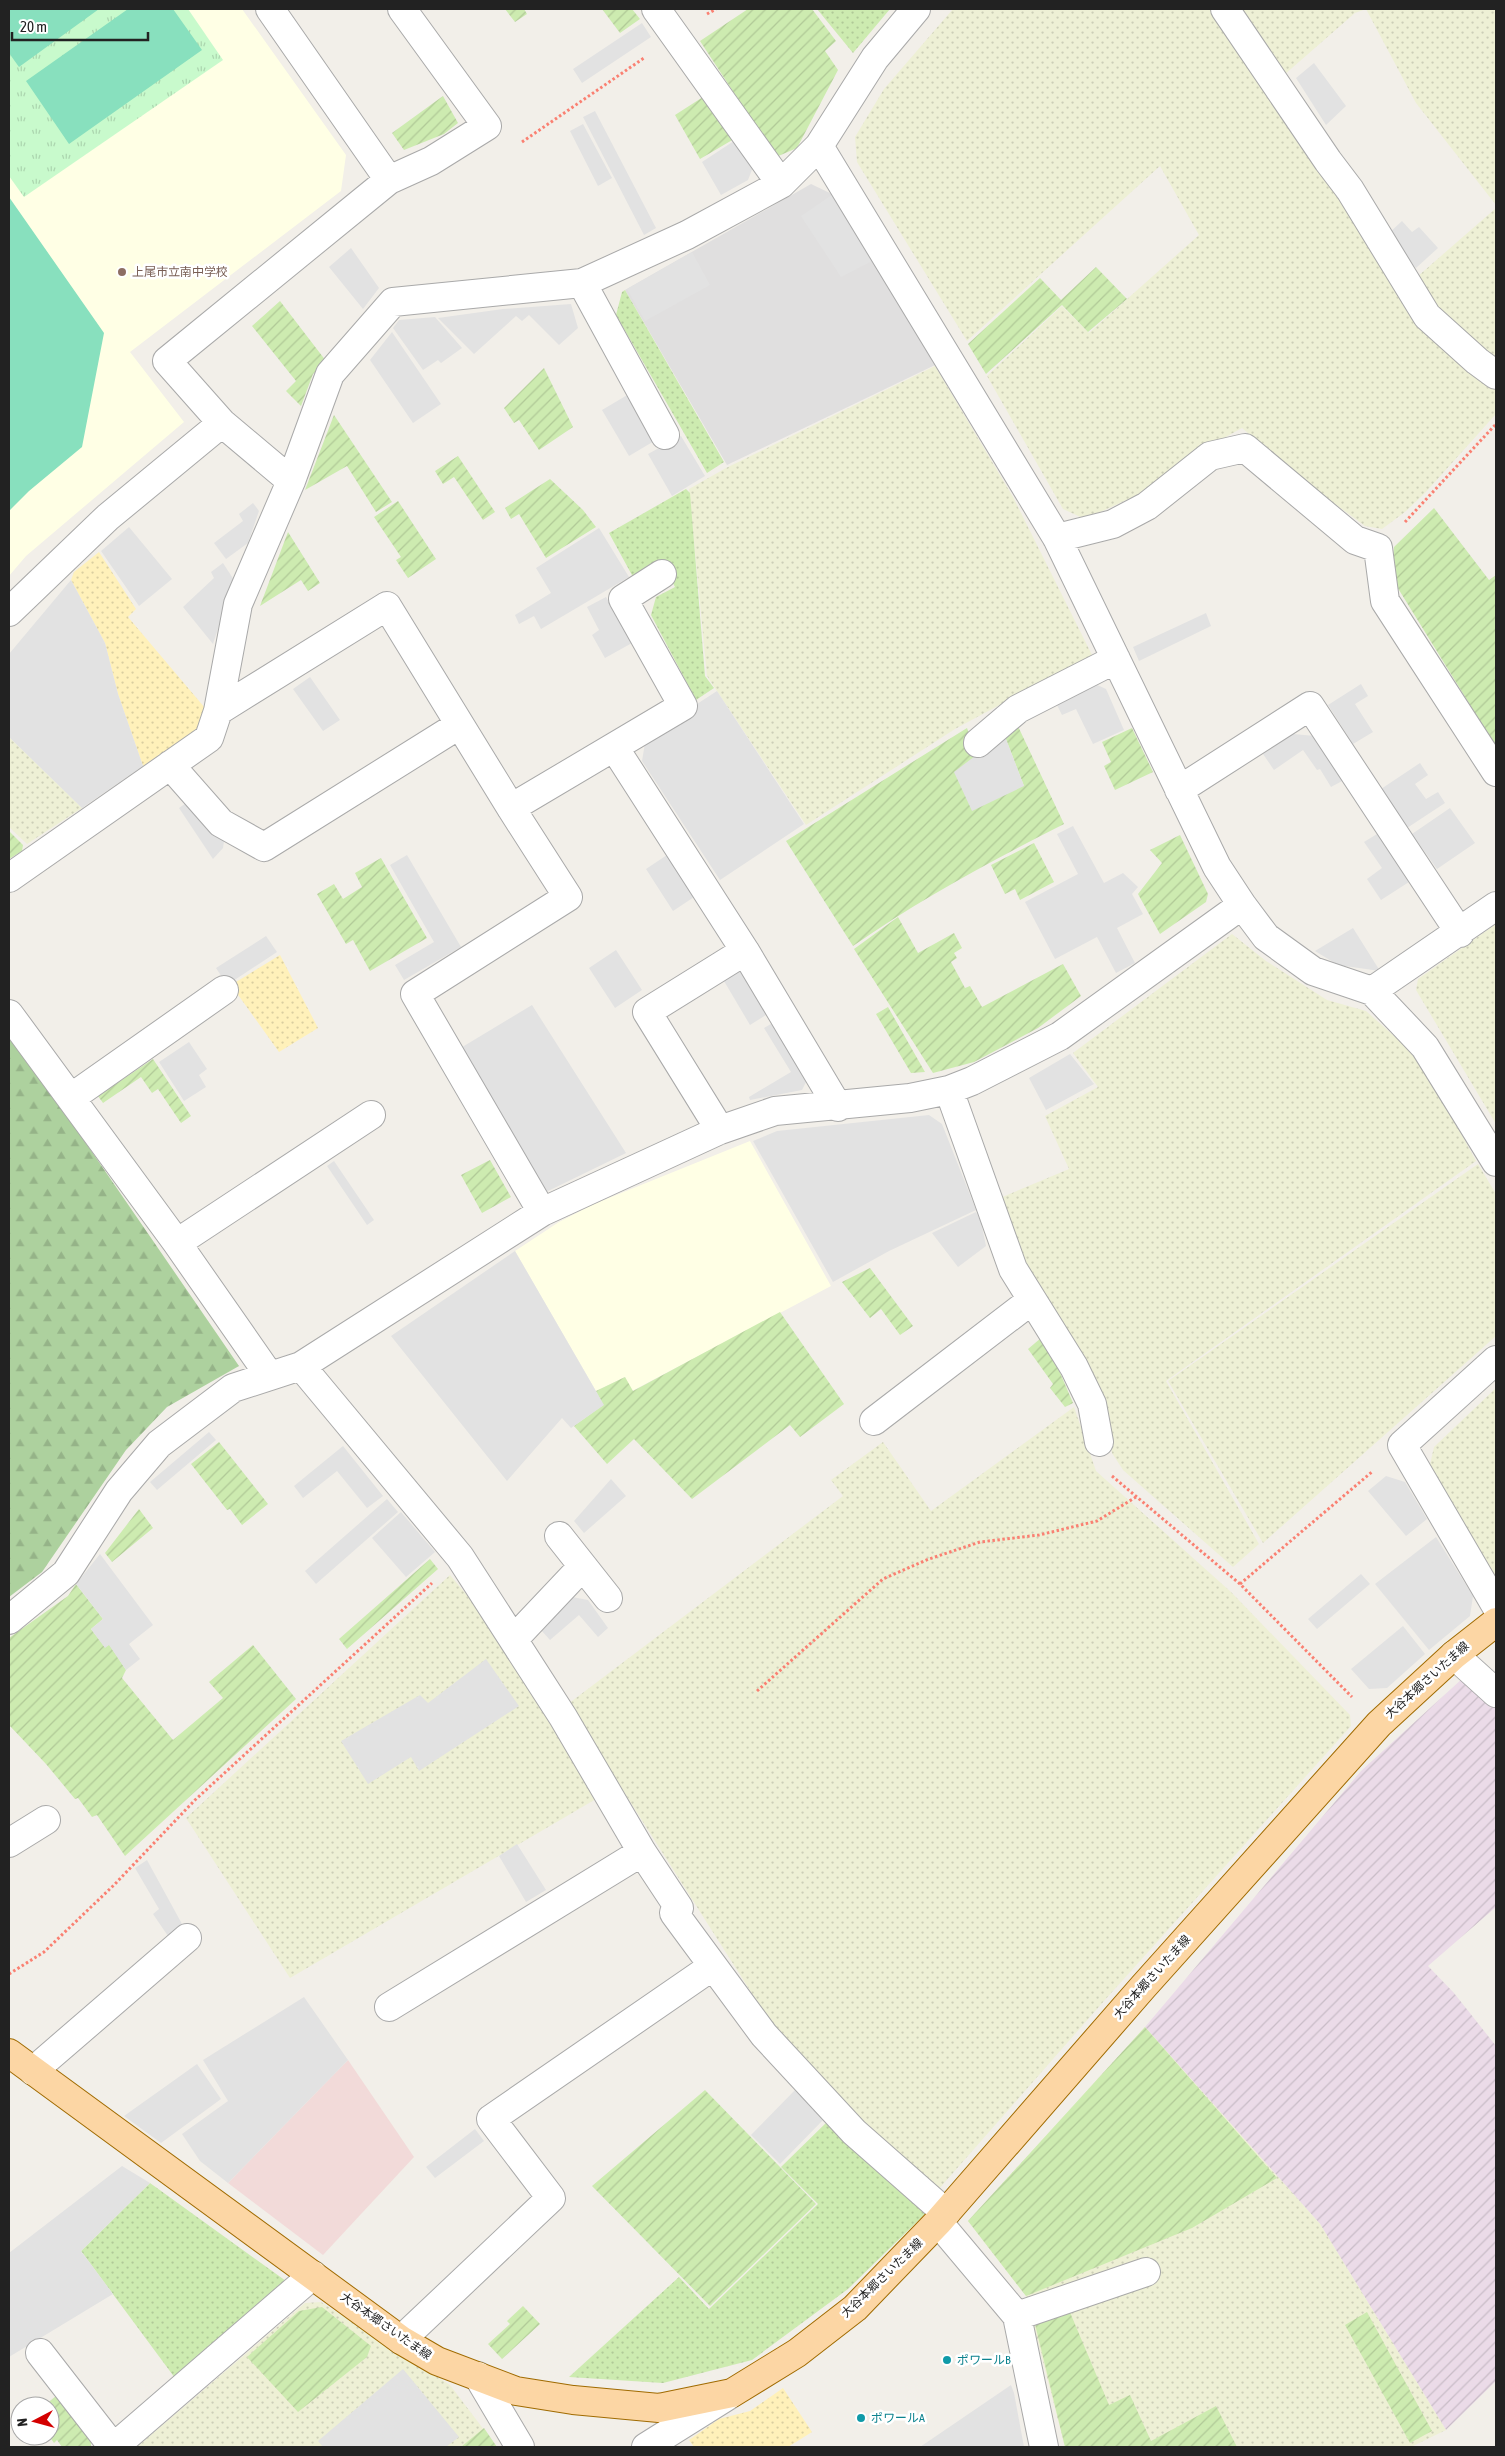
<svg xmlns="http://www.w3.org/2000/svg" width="1505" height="2456" font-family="'Asap Condensed','Noto Sans JP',sans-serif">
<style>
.residential{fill:#e0dfdf}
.commercial{fill:#f2dad9}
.industrial{fill:url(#industrial-furrows)}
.education{fill:#ffffe5}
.farmland{fill:url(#farmland-dots)}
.grass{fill:url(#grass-dots)}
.forest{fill:url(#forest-firs)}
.sand{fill:url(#sand-dots)}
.park{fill:url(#park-tufts)}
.garden{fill:url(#garden-furrows)}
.pitch{fill:#88e0be}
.parking{fill:#e2e2e2}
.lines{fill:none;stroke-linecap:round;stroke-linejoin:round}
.minor-casing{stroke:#a9a9a9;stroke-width:30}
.major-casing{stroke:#a06b00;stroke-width:30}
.path{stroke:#fa8072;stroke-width:3;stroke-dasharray:2.5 2.5;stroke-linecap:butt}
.minor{stroke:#fff;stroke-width:28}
.major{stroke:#fcd6a4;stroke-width:28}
.education-dot{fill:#8d6e63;stroke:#fff;stroke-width:2}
.culture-dot{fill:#0f9aa8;stroke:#fff;stroke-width:2}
.labels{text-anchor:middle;stroke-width:5;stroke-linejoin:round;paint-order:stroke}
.education-label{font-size:12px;fill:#785e54;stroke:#fff;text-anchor:start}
.street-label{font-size:12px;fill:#222;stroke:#fff}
.culture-label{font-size:12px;fill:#0d838f;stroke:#fff;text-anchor:start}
</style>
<defs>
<pattern id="industrial-furrows" width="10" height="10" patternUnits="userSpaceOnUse" patternTransform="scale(1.25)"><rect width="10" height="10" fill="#ebdbe8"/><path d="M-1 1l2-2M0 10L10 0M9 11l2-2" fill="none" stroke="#c9bcc7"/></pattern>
<pattern id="farmland-dots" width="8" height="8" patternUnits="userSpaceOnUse" patternTransform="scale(1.25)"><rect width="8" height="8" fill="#eef0d5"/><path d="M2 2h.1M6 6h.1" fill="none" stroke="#ccceb7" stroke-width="1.8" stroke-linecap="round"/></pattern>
<pattern id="grass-dots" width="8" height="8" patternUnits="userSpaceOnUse" patternTransform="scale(1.25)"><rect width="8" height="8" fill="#cdebb0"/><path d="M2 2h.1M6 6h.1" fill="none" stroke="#b0c997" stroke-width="1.8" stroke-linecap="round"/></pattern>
<pattern id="forest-firs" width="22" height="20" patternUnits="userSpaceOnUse" patternTransform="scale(1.25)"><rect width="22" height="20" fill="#add19e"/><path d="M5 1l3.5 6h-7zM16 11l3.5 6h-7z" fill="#95b388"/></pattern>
<pattern id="sand-dots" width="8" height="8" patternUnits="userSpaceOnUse" patternTransform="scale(1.25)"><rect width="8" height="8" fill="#fff1ba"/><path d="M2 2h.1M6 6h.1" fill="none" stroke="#dacea0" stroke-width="1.8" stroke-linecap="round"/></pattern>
<pattern id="park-tufts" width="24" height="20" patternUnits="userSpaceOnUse" patternTransform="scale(1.25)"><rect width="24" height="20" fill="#c8facc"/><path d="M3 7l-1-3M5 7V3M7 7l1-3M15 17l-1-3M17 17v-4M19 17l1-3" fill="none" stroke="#acd6af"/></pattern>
<pattern id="garden-furrows" width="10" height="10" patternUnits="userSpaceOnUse" patternTransform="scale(1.25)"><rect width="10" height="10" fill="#cdebb0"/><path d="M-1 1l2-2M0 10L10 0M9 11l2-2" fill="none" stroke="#b0c997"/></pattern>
</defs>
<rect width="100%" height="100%" fill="#f2efe9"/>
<path class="residential" d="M811,184l23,11 101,170 -208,100 -102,-175z"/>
<path class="commercial" d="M348,2060l66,97 -91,98 -95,-72z"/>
<path class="industrial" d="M1463,1678l33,31v198l-68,59 26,27 42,53v335l-50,49 -126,-206 -175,-197 216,-256z"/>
<path class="education" d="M9,9h233l104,146 -5,36 -211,161 54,70 -158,134 -17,20z
M750,1141l81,145 -199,105 -7,-14 -29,14 -81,-140 44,-29 35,-18z"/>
<path class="farmland" d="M953,9h258l46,73 90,123 149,181v28l-71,79 -20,19 -23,17 -17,-3 -60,-44 -63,-54 -38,21 -58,42 -61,28 -22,-10 -76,-133 75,-70 27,27 110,-98 -39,-69 -193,175 -110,-179 -2,-25 29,-48z
M1237,9h129l-11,4 -71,62z
M1366,9h130v196l-80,-102z
M1496,208v157l-66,-64 -13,-24z
M935,366l78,131 79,158 -137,74 -149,96 -99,-149 -18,-187 37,-21z
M9,737l73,71 -55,36 -18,-17z
M1496,924v200l-80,-134 2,-11z
M1232,934l34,27 61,39 39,11 55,49 55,101 -310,220 93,163 -26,23 -110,-97 -11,-17 -11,-55 -87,-153 -14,-47 69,-29 -24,-53 53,-29 -25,-34z
M1478,1164l18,30v142l-233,207 -95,-162z
M1496,1388v195l-67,-114 5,-22z
M1074,1407l22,64 135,121 119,123 1,11 -247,275 -166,189 -7,1 -154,-158 -209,-329 275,-208 -12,-16 52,-38 48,69z
M450,1575l47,56 99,168 -306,179 -104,-160z
M1145,2027l175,197 126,206 -35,17h-346l-39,-151 -58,-75z
M321,2302l129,83 47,62h-360l168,-144z"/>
<path class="grass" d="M817,9h73l-37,44z
M625,290l99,172 -17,11 -91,-158 6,-23z
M686,489l4,4 15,183 9,12 -18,12 -45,-85 5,-18 19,-10 -13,-25 -29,15 -24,-44z
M830,2119l101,89 -83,81 -96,71 -89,23 -94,-6 110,-100 30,32 109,-105 -37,-37z
M150,2183l136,98 -111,97 -94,-127z"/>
<path class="forest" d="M13,1037l226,329 -72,41 -41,43 -84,122 -33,25v-556z"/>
<path class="sand" d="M99,552l37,57 -8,8 77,91 -3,18 -59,40 -25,-72 -13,-51 -34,-63 3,-8z
M280,955l38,73 -39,24 -48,-67z
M783,2388l29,44 -24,15h-94l-5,-7 30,-21 31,-8z"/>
<path class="park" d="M9,9h179l35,51 -199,137 -15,-21z"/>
<path class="garden" d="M505,9h19l3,5 -12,8z
M602,9h30l8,10 -20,14z
M748,9h64l24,32 -11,10 13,19 -41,78 -21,9 -76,-116z
M443,96l15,27 -14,11 -40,16 -12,-17z
M703,97l31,42 -34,20 -25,-44z
M1096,267l31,32 -39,33 -26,-27 -76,69 -18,-30 72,-66 21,22z
M280,301l46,60 -13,13 -12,32 -15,-15 10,-10 -44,-55z
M544,368l29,59 -34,23 -20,-30 -5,3 -10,-15z
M334,415l58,87 -16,10 -29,-46 -42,24z
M458,456l37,56 -12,8 -29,-43 -11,7 -8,-13z
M550,479l33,31 13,17 -50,31 -27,-44 -8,5 -6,-11z
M398,501l38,58 -28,19 -12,-18 5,-3 -27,-40z
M1434,508l55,72 7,-5v172l-105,-170 3,-30z
M288,532l32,51 -12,8 -7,-11 -41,26z
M1016,722l48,102c-73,37 -144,75 -211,122l-67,-105 181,-113 10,26 47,32 -20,-52z
M1132,728l21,44 -38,18 -11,-24 7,-4 -9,-20z
M9,831l14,14 -1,6 -13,8z
M1180,835l28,59 -2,8 -46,32 -22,-40 24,-31 -12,-13z
M1034,843l20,39 -34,18 -5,-11 -10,5 -14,-29z
M381,858l46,80 -57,33 -17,-31 -7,4 -29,-50 17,-10 9,15 19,-12 -7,-14z
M898,917l20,36 36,-20 8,15 -8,5 3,5 -6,4 14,26 5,-2 12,21 81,-43 18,32 -43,32 -64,34 -41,11 -79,-124z
M888,1007l37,65 -14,1 -35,-59z
M153,1059l38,57 -10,7 -23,-34 -6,4 -11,-16 -38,26 -5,-7z
M490,1160l21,37 -29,16 -21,-38z
M870,1268l43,58 -13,9 -19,-26 -11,9 -28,-36z
M780,1312l64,92 -44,33 -10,-12 -98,74 -58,-60 -27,25 -33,-38 29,-21 -7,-14 29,-14 8,14z
M1041,1338l14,23 18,42 -8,4 -15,-19 3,-4 -25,-35z
M219,1442l49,62 -26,21 -12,-16 -3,1 -36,-46z
M139,1509l14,19 -41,34 -7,-9z
M430,1559l8,10 -91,80 -8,-10z
M76,1584l27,35 -12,10 14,18 4,-3 17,26 -4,8 51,62 50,-42 -14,-16 44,-37 43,54 -171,157 -28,-41 -5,2 -14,-19 -3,1 -29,-35 -37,-39v-87l59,-42z
M1145,2027l132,151 -85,50 -166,68 -58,-75z
M705,2090l111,114 -106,102 -118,-120z
M523,2306l17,18 -38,35 -14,-15 22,-20 -3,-3z
M322,2307l49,39 -4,11 -69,55 -51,-55 52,-46z
M1069,2310l40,95 21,-10 21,46 65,-35 21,41h-172l-31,-127z
M1367,2312l65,119 -22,12 -65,-118z
M56,2396l35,44v7h-29l-5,-7 -3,3 -5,-7 1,-30h-6z
M484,2428l13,19h-36z"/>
<path class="pitch" d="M9,9h90l-80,58 -10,-14z
M128,9h45l29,41 -133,94 -43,-63z
M9,197l95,136 -22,114 -53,44 -20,20z"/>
<path class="parking" d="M642,23l9,14 -69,46 -9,-14z
M1314,63l32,43 -20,19 -30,-47z
M595,111l61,117 -12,7 -61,-118z
M583,124l29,54 -14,8 -28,-55z
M737,139l16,28 -5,13 -27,15 -19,-33z
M832,195l40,66 -31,16 -40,-61z
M1402,221l10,11 7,-5 19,21 -22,20 -29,-33z
M351,248l28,40 -16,21 -34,-42z
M692,252l18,33 -65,36 -18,-32z
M571,304l7,24 -19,17 -30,-30 -7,6 -6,-5 -42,38 -36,-36 65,-9z
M435,317l27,31 -21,15 -3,-3 -15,10 -30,-42 6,-8z
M392,332l49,72 -28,19 -43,-63z
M629,394l27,46 -27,16 -27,-46z
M681,436l24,40 -33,20 -24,-42z
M253,503l6,8 -11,32 -22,16 -12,-16 29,-22 -4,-7z
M129,527l43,52 -33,27 -38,-55z
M599,528l30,49 -88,52 -7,-13 -15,8 -4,-9 36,-22 -15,-25z
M223,563l11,17 -21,64 -30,-37 31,-29 -3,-6z
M71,580l34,63 13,51 25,72 -61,42 -73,-71v-83z
M606,597l26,46 -27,15 -13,-23 7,-5 -12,-23z
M1206,613l5,13 -72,35 -6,-14z
M310,677l30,43 -17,11 -30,-42z
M1093,683l13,6 18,41 -31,14 -17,-35 -14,6 -6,-12z
M1361,684l7,12 -13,8 18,28 -20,12 -25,-39z
M717,691l87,133 -84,56 -78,-119 4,-24z
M1004,734l20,52 -52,25 -18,-39z
M1293,734l22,2 29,44 -13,7 -11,-18 -3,1 -14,-20 -29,20 -11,-16z
M1420,763l8,12 -13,9 11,15 12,-7 7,11 -38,25 -26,-39z
M189,801l35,40 -1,7 -10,11 -34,-51z
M1450,808l25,35 -38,26 -25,-35z
M1073,826l31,57 19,-10 15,14 -6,7 11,20 -26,14 18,35 -19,10 -19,-36 -42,22 -30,-57 53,-28 -21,-40z
M1377,834l32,48 -28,18 -14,-21 15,-11 -18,-26z
M407,855l54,92 -57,33 -9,-15 39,-23 -44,-77z
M667,855l27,42 -21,14 -27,-42z
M1353,928l27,43 -42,-6 -23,-14z
M266,936l11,16 -50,33 -11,-17z
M616,950l26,40 -27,18 -26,-40z
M742,970l27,43 -19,12 -26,-44z
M532,1005l94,148 -80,39 -87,-143z
M776,1021l33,55 -7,14 -52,10 -1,-3 42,-25 -27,-44z
M189,1042l18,27 -8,6 7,12 -22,14 -25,-39z
M1070,1054l24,30 -48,26 -17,-32z
M929,1115l13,9 34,86 -87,41 -56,31 -80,-141 24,-10z
M334,1161l40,59 -7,5 -40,-59z
M976,1212l5,10 5,24 -28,21 -26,-34z
M515,1251l89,154 -33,23 -9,-10 -55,63 -116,-145z
M209,1432l7,8 -59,50 -7,-8z
M343,1446l40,50 -16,12 -30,-37 -34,27 -9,-12z
M1386,1476l19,6 22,37 -21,17 -38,-45z
M611,1479l15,17 -42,37 -10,-12z
M387,1499l11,13 -82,72 -11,-13z
M401,1512l34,40 -29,25 -34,-39z
M1436,1537l37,59 -3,20 -41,34 -54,-66z
M100,1554l53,71 -24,19 11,15 -14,11 -17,-25 -4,3 -14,-19 12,-10 -27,-35z
M1361,1574l9,10 -53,45 -9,-10z
M572,1597l16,3 20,28 -10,9 -19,-22 -29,25 -9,-10z
M1403,1626l22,28 -38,34 -18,1 -18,-20z
M486,1659l33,47 -100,65 -8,-14 -43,27 -27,-43 79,-46 8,8z
M517,1844l29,46 -20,12 -27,-46z
M147,1860l35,64 -14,12 -15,-22 6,-5 -24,-41z
M304,1997l44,63 -120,123 -28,-22 -18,-27 46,-33 -25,-41z
M197,2064l24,35 -60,44 -37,-27z
M795,2090l29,29 -44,45 -29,-29z
M475,2129l9,12 -49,37 -9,-11z
M122,2166l28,17 -69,68 32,43 -104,63v-104z
M403,2369l56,68 -13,10h-123l-5,-6z
M1011,2385l3,8 10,54h-104z"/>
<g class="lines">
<g class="minor-casing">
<path id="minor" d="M270,9l119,171 -222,181 55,62 69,58
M656,9l125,175
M1225,9l103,152 22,29 77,126 50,45 19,14
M819,146l238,392 160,329 25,38 24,32 47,34 59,20 53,56 71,115
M389,180l42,-19 56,-35 -85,-117
M582,283l83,152
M1057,538l56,-14 34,-18 63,-50 35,-8 110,92 23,8 7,53 111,171
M9,612l99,-95 114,-94
M218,711l169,-105 124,202 57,89 -153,97 127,218
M978,743l40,-34 98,-50
M614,747l131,204 93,156
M170,765l51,58 43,24 195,-122
M1179,790l131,-84 150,227
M511,808l172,-102 -60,-107 39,-25
M9,878l200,-140 9,-27 20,-107 53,-123 39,-107 63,-72 189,-19 105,-48 94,-51 38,-38 56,-88 41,-49
M1372,991l124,-85
M9,1014l168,229 92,132
M949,1090l64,179 61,98 18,37 7,38
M72,1097l152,-107
M720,1130l-73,-118 98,-61
M177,1243l194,-128
M1496,1360l-94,85 94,161
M301,1366l159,191 103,160 79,135 37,56 -5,5 90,122 90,97 92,81
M874,1421l158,-121
M559,1536l49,62
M9,1620l57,-47 53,-82 40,-47 74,-56 68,-22 241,-154 178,-82 55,-19 135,-13 39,-8 23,-9 88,-45 182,-131
M514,1639l68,-72
M1454,1655l42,38
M9,1843l37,-23
M389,2007l253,-155
M33,2071l154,-133
M938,2222l79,94 27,131
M1017,2316l129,-44
M401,2340l150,-142 -60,-79 222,-153
M40,2353l73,94
M478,2376l42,71
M114,2447l199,-172
M646,2447l83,-52"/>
</g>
<g class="major-casing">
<path id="major" d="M9,2053l392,287 36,21 79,30 57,9 86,8 73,-15 65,-40 58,-45 83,-86 205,-235 236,-263 75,-69 42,-33"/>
</g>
<path class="path" d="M707,14l9,-5
M522,142l122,-84
M1405,522l91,-98
M1112,1476l128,108 112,113
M1240,1584l133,-113
M757,1691l126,-112 46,-20 51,-17 59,-7 58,-14 39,-24
M9,1974l35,-22 70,-67 81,-85 237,-217"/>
<use href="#minor" class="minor"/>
<use href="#major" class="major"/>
</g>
<circle class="education-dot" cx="122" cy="272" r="5"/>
<g class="culture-dot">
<circle cx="947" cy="2360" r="5"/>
<circle cx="861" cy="2418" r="5"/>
</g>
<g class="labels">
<g class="education-label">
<text x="132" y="276">上尾市立南中学校</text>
</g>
<g class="street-label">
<text transform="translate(1427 1680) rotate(-42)" y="4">大谷本郷さいたま線</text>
<text transform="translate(1152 1977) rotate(-48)" y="4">大谷本郷さいたま線</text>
<text transform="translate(882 2278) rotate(-44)" y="4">大谷本郷さいたま線</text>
<text transform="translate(386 2326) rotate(35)" y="4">大谷本郷さいたま線</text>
</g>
<g class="culture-label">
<text x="957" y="2364">ポワールB</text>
<text x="871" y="2422">ポワールA</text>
</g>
</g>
<rect width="1505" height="2456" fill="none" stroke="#222222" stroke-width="20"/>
<g transform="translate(35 2421) rotate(264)"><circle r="24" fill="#ffffff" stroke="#a7a7a7"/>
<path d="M0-4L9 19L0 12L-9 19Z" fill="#d40000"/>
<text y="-8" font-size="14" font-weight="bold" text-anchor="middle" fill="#222222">N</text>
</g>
<path d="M12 32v8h136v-8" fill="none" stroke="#222222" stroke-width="2.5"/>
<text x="20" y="32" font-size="15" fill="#222222" stroke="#ffffff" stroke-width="4" paint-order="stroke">20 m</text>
</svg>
